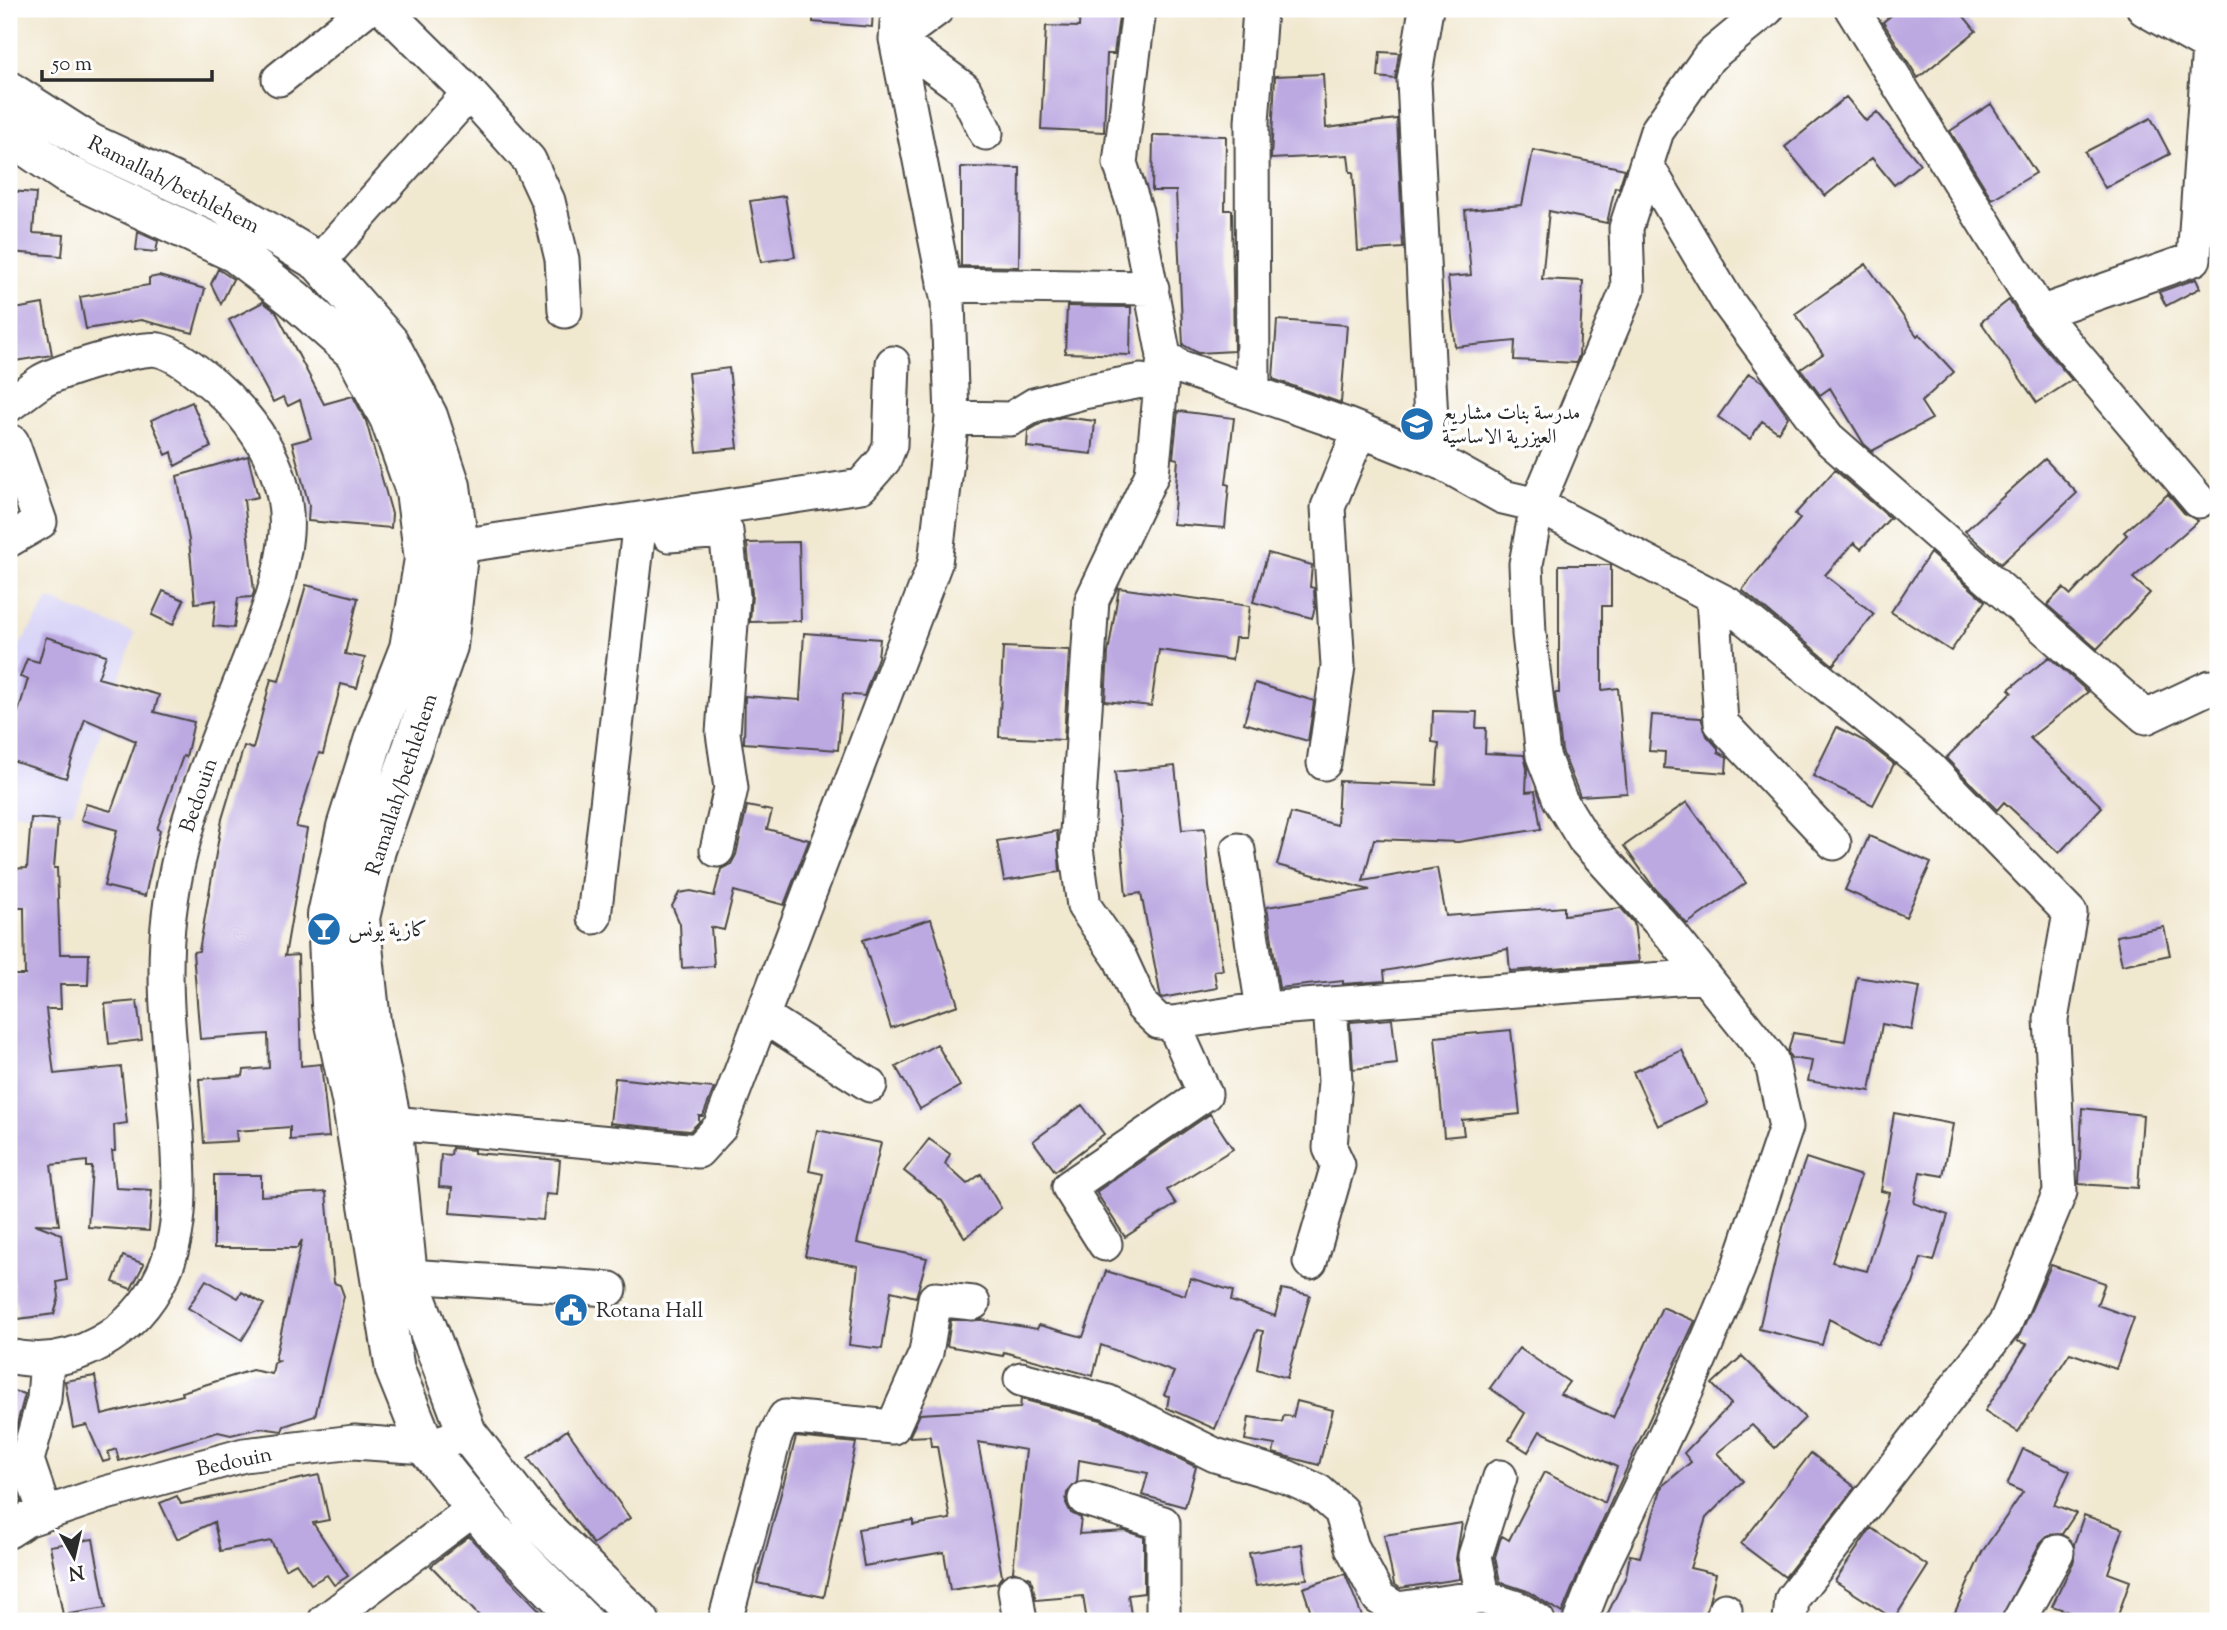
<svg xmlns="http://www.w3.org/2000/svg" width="2227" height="1630" font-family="'Sorts Mill Goudy',Amiri,serif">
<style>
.built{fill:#dad6f7}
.building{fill:#bca9e1}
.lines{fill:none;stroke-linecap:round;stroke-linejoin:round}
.minor-casing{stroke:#494744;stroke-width:37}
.major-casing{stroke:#494744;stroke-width:42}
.minor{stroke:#fff;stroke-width:33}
.major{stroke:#fff;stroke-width:38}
.labels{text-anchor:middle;stroke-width:7;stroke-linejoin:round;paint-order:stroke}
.street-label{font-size:21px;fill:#2b2b2b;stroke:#fff}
.poi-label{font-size:21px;fill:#2b2b2b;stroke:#fff;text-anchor:start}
</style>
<rect width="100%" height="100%" fill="#fff"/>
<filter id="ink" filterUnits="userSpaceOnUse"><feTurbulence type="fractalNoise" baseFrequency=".0143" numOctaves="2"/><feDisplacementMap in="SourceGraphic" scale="14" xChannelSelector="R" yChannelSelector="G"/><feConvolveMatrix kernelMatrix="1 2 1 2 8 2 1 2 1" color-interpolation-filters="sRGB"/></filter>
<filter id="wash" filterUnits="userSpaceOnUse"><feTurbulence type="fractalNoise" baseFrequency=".00686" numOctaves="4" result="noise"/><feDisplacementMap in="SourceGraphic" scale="28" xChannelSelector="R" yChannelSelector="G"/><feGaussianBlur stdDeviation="1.57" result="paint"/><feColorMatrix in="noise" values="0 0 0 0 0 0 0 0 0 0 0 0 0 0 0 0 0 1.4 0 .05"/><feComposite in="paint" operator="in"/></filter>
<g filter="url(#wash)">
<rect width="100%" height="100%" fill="#f1e8d0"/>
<path class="built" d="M49,599l86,34 -62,179 -64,2v-152z"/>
<g id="blocks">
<path class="building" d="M814,9h59l-1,18 -59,-5z
M1080,9h40l-6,45h-7l-3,78 -63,-3 5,-103 33,1z
M1899,9h59l18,22 -58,47 -35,-56z
M1380,52l19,1 -4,26 -17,-2z
M1323,74l3,54 71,-9 6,129 -45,3 -5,-79h-3l-2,-17 -77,4 4,-83z
M1846,97l20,24 11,-9 43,52 -26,21 -22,-27 -47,38 -40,-49z
M1991,104l45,69 -44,26 -42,-68z
M2151,118l19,36 -65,34 -20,-36z
M1153,135l73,1 -1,74h7l2,141 -36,2 -15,-8 -7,-154h-24z
M1533,150l92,19 -6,19 -4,-1 -8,36 -58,-12 -7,68 41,2 -4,75 -3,7 -62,-3 1,-19 -60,6 -7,-70 23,-2 -6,-65 57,-5z
M961,167l59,1 -1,99 -58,-1z
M9,191l27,2 -3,40 31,2 -2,21 -53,-4z
M785,196l10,61 -34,5 -11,-61z
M138,232l20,9 -2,11 -20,-2z
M1866,264l51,72 2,-2 35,38 -33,30 11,17 -60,32 -8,-7 -34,-56 -10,7 -19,-26 22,-15 -28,-40z
M218,269l15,10 -12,25 -10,-20z
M159,276l46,13 -12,44 -52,-13 -55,9 -6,-32 69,-12v-7z
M2196,279l4,9 -34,18 -7,-14z
M2009,300l16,25 47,55 -35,23 -56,-81z
M263,302l13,10 48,92 29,-8 13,25 26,93 -1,14 -83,-7 1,-16 -17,-62 19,-5 -11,-38 -12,6 -5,-9 -10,5 -44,-82z
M43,304l9,51 -43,7v-52z
M1067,306l64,1 -1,48 -65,-2z
M1277,320l70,5 -6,78 -68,-24z
M729,368l9,80 -41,4 -9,-79z
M1749,373l14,9 25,35 -10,15 -16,-11 -12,18 -32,-22z
M192,402l19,45 -36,19 -3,-14 -6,3 -15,-35z
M1178,411l56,7 -8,66 3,1 -4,43 -52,-4 5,-65 -5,-1z
M1062,417l33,4 -3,33 -65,-7 1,-16 14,-8z
M248,456l10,41 -14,3 10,92 -2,5 -14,1 -4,30 -21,-2 3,-26 -21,3 -6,-63 -12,-64z
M2045,459l32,34 -76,71 -36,-33z
M1835,470l55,48 -29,31 -7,-6 -29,32 49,39 -41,51 -91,-75 58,-71 -5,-5z
M2168,494l16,19 14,8 -65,57 17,15 -53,56 -50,-44 16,-17 8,7 56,-60 -3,-3z
M799,542l2,79 -51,1 2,-28 -5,-51z
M1268,553l44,12 -2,22 4,1 1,20 -3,10 -59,-16z
M1930,553l55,48 -34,50 -60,-39z
M1559,565h52v41h-9v84l16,-2 9,105 -47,3 -18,-45 -7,-58h4z
M306,585l52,13 -13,56 20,4 -8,30 -16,-4 -18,70 -4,-1 -23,74 11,2 -22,127 13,-1 3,111 20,-2 8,73 -39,3v-13l-54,4 1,10 -33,2 -5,-64 44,-3 1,-6 25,-2 -1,-34 -68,5 -7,-87 6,-1 23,-132 22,-73 9,3 18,-70 8,2z
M1119,588l131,18 -4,32h-11l-3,22 -73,-10 -8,56 -46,-5 3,-48z
M163,591l21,9 -11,25 -21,-10z
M804,633l76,6 -2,18 -14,39 -21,-2 -5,56 -94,-7 1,-47 55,4z
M46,637l60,18 -8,23 61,17 -5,17 40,10 -8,35 -3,-1 -26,73 3,1 -15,66 -41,-10 13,-56 -36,-10 5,-16 25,7 25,-70 -51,-22 -19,59 -57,-18v-17l19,-64 -8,-2 7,-18 12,3z
M1003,647l66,3 -5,90 -65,-3z
M2049,657l39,35 -58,46 72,69 -43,46 -55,-51 -7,8 -51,-52 66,-66 -3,-3z
M1255,683l59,18 -6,40 -64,-18z
M1433,711l44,1 -1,16h10l-1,25 39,2 3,14 -1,23 9,-1 6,38 -83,13 -84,-3 -11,42 74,-13 9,48 118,-9v8l57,-7 13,15 5,39 -129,9 -2,-22 -124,22 1,10 -42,3v-3l-64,7 -12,-81 103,-17 -93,-25 14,-52 46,12 2,-44 97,4 3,-42 -7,-1z
M1652,715l49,3 6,18 11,12v4l9,5 -1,16 -62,-5 1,-16 -16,-1z
M1837,727l29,15 28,22 -21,41 -60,-29z
M1175,766l7,64 23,-2 4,59 14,83 -9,1 3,17 -56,10 -20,-105 -15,2 -11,-123z
M1687,802l59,81 -59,41 -35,-39 -28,-39z
M747,806l25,5 -5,18 42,11 -25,65 -50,-14 -10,39 -13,-3 3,39 -32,2 -2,-44 -8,-18 7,-13 12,-2 23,5 7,-27 10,-5 5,-9z
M31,818l27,2 -4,48h3l3,86h29l-1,31h-28l1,24h-15l8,65 67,-7 6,56 -13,2 1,26h-3l4,37 36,2 -3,41 -61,-4 4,-60h-5v-6l-36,4 8,60 -24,-1 26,10 6,46 -10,2 2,15 -5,17 -36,5 -9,-65v-279h16l-1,-67h-15v-39l18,-1z
M1057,831l3,41 -56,9 -7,-40z
M1869,836l62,27 -25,54 -61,-27z
M931,919l27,86 -67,23 -28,-88z
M2164,927l6,28 -48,10 -6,-29z
M1857,977l63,10 -8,43 -30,-6 -12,67 -62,-10 4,-20 -21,-3 -3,-6 5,-19 52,8z
M137,1001l5,39 -33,4 -4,-40z
M1392,1019l5,45 -44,5 -3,-47z
M1511,1030l9,84 -58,6 2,15 -20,2 -9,-100z
M937,1044l23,42 -40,23 -24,-42z
M1682,1050l25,53 -49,23 -25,-54z
M615,1078l68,7 31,3 -11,28h-4v6l-9,9 -32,-3 -48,-5z
M1082,1105l22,29 -49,37 -22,-30z
M2082,1108l61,7 -5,73 -59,-4z
M1894,1113l59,11 -10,52 -23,-4 -6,31 34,12 -14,46 -13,-3 -8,26 -35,61 -49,-26 -7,26 -63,-16 26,-110 21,-61 55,18 -29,86 35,9 23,-78 -9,-2z
M1210,1114l23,35 -66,41 9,14 -51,33 -29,-45z
M817,1130l64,13 -24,100 70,15 -11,39 -25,-6 -9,58 -33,-4 9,-79 -53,-10 18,-82 -14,-3z
M929,1139l21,15 -5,10 22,20 14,-10 20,34 -36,30 -23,-37 -38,-30z
M452,1148l22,2v3l86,7 -3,35 -11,-1 -3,26 -93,-7 2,-25 -13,-1 2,-33 10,1z
M214,1175h47v21l65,-4 8,91 6,2 4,11 -29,120 -31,10 -2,5 -22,-3 -29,7 -13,-3 -99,29 -3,-12 -8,3 2,8 -7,2 -16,-37 -14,3 -8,-47 30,-5 7,39 81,-20 -1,-3 70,-22 20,4 2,-11 5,-2 -4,-2 27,-119 -5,8h-83z
M123,1256l21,8 -13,25 -18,-7z
M2051,1265l54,18 -8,22 37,13 -18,51 -46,-16 -52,79 -33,-21 42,-67 -10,-3z
M1106,1271l79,24 5,-17 43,13 -2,10 44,15 7,-27 28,6 -23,83 -30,-9 6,-38 -6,-1 -42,99 -48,-21 2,-12 -5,-1 10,-23 -73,-27 -8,31 -89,-24 -1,4 -56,-10 4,-26h31l55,9 2,-4 44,12z
M206,1280l32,18 4,-6 22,12 -22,36 -54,-32z
M1662,1307l33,14 -114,246 -19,46 -35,-22 -27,-9 -5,-25 5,-17 2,-4 7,4 35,-68 61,31 12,-36 -77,-36 -12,21 -19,-12 16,-27 -35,-25 29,-40 50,34 -9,12 53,24z
M1742,1356l63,62 -30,30 -23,-23 -35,28 26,28 -37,37 -16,50 26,6 -12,47h-35l-35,-7v7h-30l22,-45 4,-21 10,2 22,-71 29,-24 -7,-9 47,-49 -19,-20z
M9,1390l16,4 -16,60z
M1021,1399l80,21 95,47 -11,40 -43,-12 6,-22 -69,-13 -2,22 -10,11 -1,10 5,10 10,5 -2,16 46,-3 19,6v56l-16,2 4,26h-45l-4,-25 -47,4 -5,-22 -18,-7 13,-121 -48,-8 24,134 -5,7 -47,7 -6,-38 -80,14 -6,-37 55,-9v5l37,-6 -13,-73h-6l-1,-10 -21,1 11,-23 100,-6z
M1297,1401l36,9 -14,55 -46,-12 2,-8 -30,-5 4,-23 33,5 2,-7 9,2z
M567,1430l63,88 -37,26 -65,-86z
M796,1437l60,6 -32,154 -67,-14z
M2023,1449l47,22 -16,34 22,8 -14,21 -14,1 -8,8 -40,78h-49l31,-69 41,-60 -16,-7z
M1811,1453l44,34 -70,90 -44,-33z
M9,1466l12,35 -12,7z
M319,1475l10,45 -16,3 35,53 -14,9 -7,-10 -16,9 -15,-21 -11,6 -14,-28 -51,10 -6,-29 -37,17 -17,-36 17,-7 4,8z
M2084,1515l39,14 -15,44 22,8 -14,40h-20l-44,-15 22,-45v-17z
M1462,1523l-6,36 4,20 -60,9 -6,-4 -10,-49z
M1871,1528l57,38 -34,53 -59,-38z
M469,1536l6,7 75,78h-66l-53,-55z
M93,1539l13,69 -43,7 -13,-69z
M1302,1544l5,35 -51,7 -7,-33z
M1345,1574l19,47h-50l-11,-33z"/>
</g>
</g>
<g filter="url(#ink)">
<use href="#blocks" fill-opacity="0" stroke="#494744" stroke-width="2"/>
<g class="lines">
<g class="minor-casing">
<path id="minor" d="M384,9l85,84 60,67 19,41 14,58 3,52
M937,9l-41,30 68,50 22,44
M1139,9l-19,154 16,49 28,144 16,11 164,57 98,39 61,34 34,8 191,99 201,164 141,145 -19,106 9,173 -55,132 -213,275 -2,22
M1426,9l-12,72 19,379
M1852,9l188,304 159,188
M2144,9l65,37
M279,79l87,-70
M1647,166l80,135 101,137 318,279 64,-30 8,2
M319,262l150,-169
M944,285l208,3
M2040,313l154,-54 15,-213 -19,-37
M1164,356l-12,118 -60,126 -16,248 8,58 36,52 22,48 17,16 14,1 90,-14 441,-33
M1253,392l-1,-270 8,-113
M9,405c11,-8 22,-17 33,-24 18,-10 99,-36 117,-31 14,3 30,15 41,24 49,37 91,95 86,160 -4,47 -24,93 -41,137 -32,80 -66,158 -76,245 -8,68 2,136 7,204 3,50 9,107 -13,154 -28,59 -89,97 -154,82
M952,418l59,1 23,-14 49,-13 58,-11 20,5
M669,535l57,-4 7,65 -10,137 8,55 -14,62
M9,540l31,-18 -28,-80
M459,546l402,-60 23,-26 6,-15 3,-82
M1713,597l8,126 113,120
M1324,763l14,-97 -10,-159 32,-77
M1238,850l25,159
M594,917l46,-397
M763,1016l107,69
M392,1123l306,28 22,-24 215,-564 17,-145 -4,-116 -52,-263 2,-30
M1105,1244l-36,-57 136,-93 -32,-71
M1310,1262l28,-97 -8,-17 5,-67 -5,-77
M408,1276l202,13
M1021,1379l87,23 107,53 72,22 31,14 23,20 11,36 27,51 18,11 86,-12 34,11 21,13
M1085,1499l78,24v98
M45,1513l-18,-53 17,-61 3,-40
M9,1531l17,-11 80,-27 138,-38 110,-13 72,5 41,-14
M1015,1590l5,31
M1483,1597l-8,-41 25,-79
M325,1621l150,-113
M725,1621l50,-185 10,-19 108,10 33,-74 9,-54 38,4
M1580,1621l18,-46 89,-186 51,-120 48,-142 -15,-68 -99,-123 -88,-97 -24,-39 -17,-44 -14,-122 -3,-70 11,-59 91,-216 -2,-61 31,-97 52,-74 58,-48
M1723,1621l2,-11
M2019,1621l38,-69"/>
</g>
<g class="major-casing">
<path id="major" d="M9,91l81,52 132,61 97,58 70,80 39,74 23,70 8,60 -11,100 -72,204 -16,68 11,104 21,101 16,153 59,157 64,82 109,106
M9,135l57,39 169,79 58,45 61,54 35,66 26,73 9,68 -15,89 -34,87 -29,92 -19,88 4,90 20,95 44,270 31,77 65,81 92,93"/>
</g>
<use href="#minor" class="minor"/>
<use href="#major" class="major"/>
</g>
</g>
<defs>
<g id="school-disc" transform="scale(1.75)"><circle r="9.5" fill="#1f6fb2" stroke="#fff"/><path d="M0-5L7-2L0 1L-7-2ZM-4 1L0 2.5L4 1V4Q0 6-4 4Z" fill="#fff"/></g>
<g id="bar-disc" transform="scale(1.75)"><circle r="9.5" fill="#1f6fb2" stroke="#fff"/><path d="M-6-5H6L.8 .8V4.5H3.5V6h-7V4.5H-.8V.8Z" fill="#fff"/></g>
<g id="civic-disc" transform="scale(1.75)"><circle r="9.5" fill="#1f6fb2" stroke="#fff"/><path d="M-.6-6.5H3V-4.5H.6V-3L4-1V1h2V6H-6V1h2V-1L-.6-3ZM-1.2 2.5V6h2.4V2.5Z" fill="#fff"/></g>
</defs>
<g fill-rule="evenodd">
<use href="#school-disc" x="1417" y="424"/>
<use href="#bar-disc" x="324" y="929"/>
<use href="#civic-disc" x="571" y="1310"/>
</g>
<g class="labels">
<g class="street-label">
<text transform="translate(174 184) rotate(27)" y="7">Ramallah/bethlehem</text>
<text transform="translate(401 784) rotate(-72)" y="7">Ramallah/bethlehem</text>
<text transform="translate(198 795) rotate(-71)" y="7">Bedouin</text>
<text transform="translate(234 1461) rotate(-12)" y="7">Bedouin</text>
</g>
<g class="poi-label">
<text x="1442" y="419">مدرسة بنات مشاريع<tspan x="1442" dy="24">العيزرية الاساسية</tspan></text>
<text x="348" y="936">كازية يونس</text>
<text x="596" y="1317">Rotana Hall</text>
</g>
</g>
<rect width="2227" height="1630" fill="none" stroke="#fff" stroke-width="35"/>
<g transform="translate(74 1557) rotate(172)" stroke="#ffffff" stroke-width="5" paint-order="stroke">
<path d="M0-5L12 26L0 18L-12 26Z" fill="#2b2b2b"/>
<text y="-10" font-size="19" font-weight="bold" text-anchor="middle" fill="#2b2b2b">N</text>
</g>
<path d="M42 70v10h170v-10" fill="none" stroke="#2b2b2b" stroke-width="3.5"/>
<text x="52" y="70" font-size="21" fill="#2b2b2b" stroke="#ffffff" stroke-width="5" paint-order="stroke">50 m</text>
</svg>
